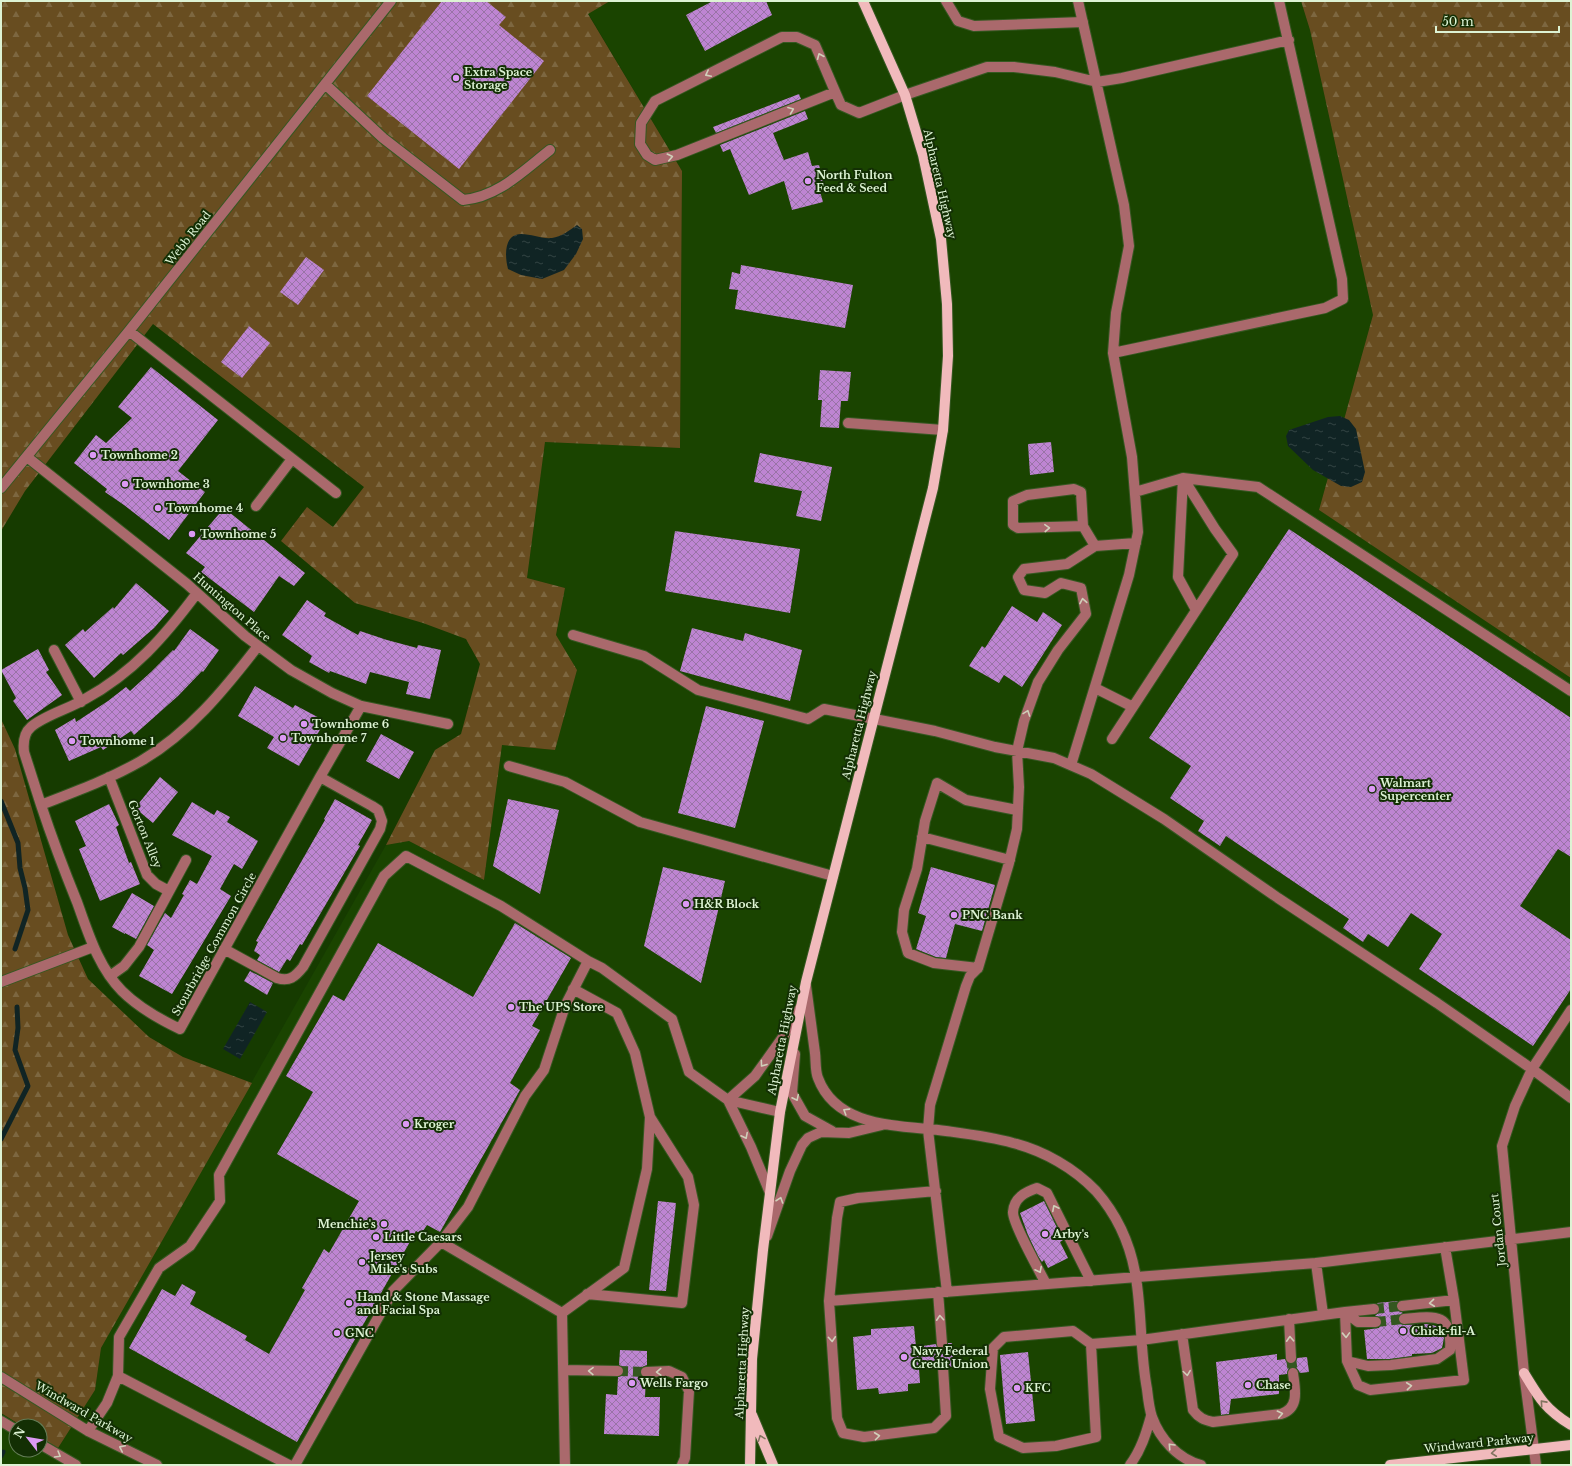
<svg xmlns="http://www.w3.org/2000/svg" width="1572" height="1466" font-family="'Libre Baskerville',serif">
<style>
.built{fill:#1a4400}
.forest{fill:url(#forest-firs)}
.water{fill:url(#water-ripples)}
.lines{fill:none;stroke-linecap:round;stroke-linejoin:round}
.stream{stroke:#102424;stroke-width:5}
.building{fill:url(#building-cross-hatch)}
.minor-tunnel{stroke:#345720;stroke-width:10;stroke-dasharray:10 5;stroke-linecap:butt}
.minor-casing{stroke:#365822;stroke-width:12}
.major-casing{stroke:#365822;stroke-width:12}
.minor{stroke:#aa696c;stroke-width:10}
.major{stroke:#f1babc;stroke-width:10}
.oneway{stroke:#d0d0ba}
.oneway2{stroke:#827460}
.poi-dot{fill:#dc99f4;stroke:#132f04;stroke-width:1.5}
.labels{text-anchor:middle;stroke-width:4;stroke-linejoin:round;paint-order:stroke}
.poi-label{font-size:11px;font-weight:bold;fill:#ddf3d4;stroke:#132f04;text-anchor:start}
.street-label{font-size:11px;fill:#ddf3d4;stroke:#132f04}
</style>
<defs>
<pattern id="forest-firs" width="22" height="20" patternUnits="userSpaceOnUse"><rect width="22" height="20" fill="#684d20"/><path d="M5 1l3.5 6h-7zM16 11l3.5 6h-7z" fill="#7d6740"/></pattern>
<pattern id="water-ripples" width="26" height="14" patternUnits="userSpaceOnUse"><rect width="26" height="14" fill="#102424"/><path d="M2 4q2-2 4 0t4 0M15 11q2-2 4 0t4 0" fill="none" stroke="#324443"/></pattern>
<pattern id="building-cross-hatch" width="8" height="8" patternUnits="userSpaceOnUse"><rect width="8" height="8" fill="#be85d2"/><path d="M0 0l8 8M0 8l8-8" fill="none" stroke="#9973a6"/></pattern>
</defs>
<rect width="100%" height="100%" fill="#163b00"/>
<path class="built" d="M610,1h691l9,29 63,285 -54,195 252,168v787h-1570v-52l21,13h-6v24h24v-13l18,11 37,-58 6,-42 285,-503 23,-4 75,39 18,-135 53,5 22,-80 -21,-34 9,-48 -38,-10 18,-136 135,6 2,-277 -94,-158z"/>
<path class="forest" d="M3,1h607l-22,13 94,157 -2,277 -135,-6 -18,136 38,10 -9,47 21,35 -22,80 -53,-5 -18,135 -75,-39 -23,4 49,-95 26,-16 19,-70 -14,-25 -43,-16 -68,-20 -74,-62 26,-34 26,20 31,-40 -211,-163 -128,167 -24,40v-529z
M1301,1h270v677l-252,-168 54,-195 -63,-285z
M1,719l14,30 53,186 20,44 61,58 34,20 69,26 -151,265 -6,42 -37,58 -18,-11v-11h-18l-21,-13z"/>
<path class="water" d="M577,225l5,4 1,10 -7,15 -12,16 -22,9 -21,-4 -13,-6c-3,-11 -5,-35 13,-35 11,0 20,5 31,4 9,-1 18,-8 25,-13z
M1340,416l9,4 7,9 9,43 -3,10 -11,5 -10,-1 -28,-16 -25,-24 -2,-10 3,-6 39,-13z
M250,1002l17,10 -27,47 -17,-10z"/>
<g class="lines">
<path class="stream" d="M1,801l17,42 2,25 5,20 3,22 -13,39
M1,1139l27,-53 -13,-36 3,-22 -1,-21
M1,1456l2,-4"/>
</g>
<path class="building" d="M442,1h44l20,16 -7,8 45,36 -85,108 -92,-73z
M713,1h53l6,14 -67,36 -19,-36z
M799,94l2,5 -85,34 -3,-6z
M805,111l3,8 -35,14 11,27 24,-8 4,14 7,-1 6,22 -6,1 4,14 -31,8 -8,-29 -35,14 -19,-46 -7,3 -3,-7z
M306,257l18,13 -26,35 -18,-13z
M741,265l112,20 -8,43 -110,-19 3,-19 -9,-1 3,-17 8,2z
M249,326l21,17 -28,35 -21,-16z
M151,367l67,53 -40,51 27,21 -36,48 -45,-35 -19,-13 2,-3 -33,-26 22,-28 10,8 26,-25 -14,-11z
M820,370l31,2 -3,29h-7l-2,27 -19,-1 2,-27h-4z
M1051,442l3,30 -24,3 -2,-31z
M760,453l72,14 -11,54 -25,-5 6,-25 -48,-9z
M224,508l81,65 -11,13 -15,-10 -25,36 -53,-40 4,-5 -19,-14z
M1289,529l282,189v139l-13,-8 -38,57 51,34v49l-38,57 -114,-77 23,-35 -31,-21 -23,34 -20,-13 -5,8 -20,-14 6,-9 -123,-83 -6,10 -22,-15 6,-10 -34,-23 21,-32 -42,-28z
M675,531l125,18 -10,64 -125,-22z
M136,583l33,28 -15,17 -31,27 -2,-2 -27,25 -29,-33 18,-16 2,3 28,-25 1,2z
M307,600l19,13 -2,3 34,19 2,-4 27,9 30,8 1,-3 23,5 -11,49 -24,-5 3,-12 -39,-10 -4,12 -36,-13 -1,2 -20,-11 3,-6 -30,-21z
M1012,606l25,16 6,-10 19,13 -40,62 -18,-12 -5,8 -30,-17 13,-20 3,2z
M692,628l51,13 2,-8 57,17 -12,51 -110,-30z
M190,629l29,21 -16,22 -1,-1 -24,25 -44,39 -3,-4 -28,19 -2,-3 -32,14 -14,-31 20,-12 1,4 32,-21 18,-14 4,4 21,-19 22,-22 1,1z
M38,649l11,21 -3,2 16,23 -35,25 -14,-19 3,-3 -15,-28z
M255,686l38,22 2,-3 30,16 -26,45 -32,-18 7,-11 -36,-21z
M706,706l58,15 -29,107 -57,-15z
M381,734l33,18 -15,27 -33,-18z
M160,777l18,15 -25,31 -18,-15z
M335,799l37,21 -14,25 2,1 -58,99 -2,-1 -10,17 -3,-2 -8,13 -22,-12 3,-5 -6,-4 4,-9 -2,-1 69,-121 -1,-1z
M508,799l51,11 -19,84 -47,-28z
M192,802l22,13 3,-5 13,7 -3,5 31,19 -16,28 -8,-5 -14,25 11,7 -59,98 -33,-18 15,-26 -7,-5 18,-32 6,5 13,-23 -2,-1 8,-14 7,4 15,-28 -40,-21z
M109,804l10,21 -3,2 13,36 2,-1 9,22 -40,17 -21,-52 7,-3 -11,-25z
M663,867l62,14 -24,102 -57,-37z
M931,867l64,18 -13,46 -27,-7 -9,34 -10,-1 -20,-8 10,-33 -8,-3z
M132,893l22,13 -18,33 -11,-6v1l-13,-7z
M515,923l56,35 -39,68 8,4 -30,53 10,7 -80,142 -13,-7 -6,9 -5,-3 -119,211 -168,-94 33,-59 13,7 7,-12 14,8 -6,12 57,32 -2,4 24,14 36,-64 -3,-2 22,-39 5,4 30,-52 -82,-47 36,-62 -27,-16 47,-81 11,6 34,-58 95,54z
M250,971l23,12 -6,12 -23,-14z
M658,1201l18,2 -10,88 -17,-1z
M1044,1201l19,39 -3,2 8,16 -20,10 -4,-8 -2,2 -4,-6 -10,-21 -8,-22z
M1398,1301l-2,5 1,4 6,3 -5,4 1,6 5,2 25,-1 10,3 5,11 -2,10 -10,5 -20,1v2l-22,3h-23l-3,-29 15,-2 3,-6 -2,-5 -5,-1 5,-5 -1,-5 -2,-3z
M914,1326l2,21 20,-3 3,6h4l5,-3v-4h4l2,24h-4l-4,-6h-4l-5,3v4l-18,1 1,14 -12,1v7l-29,3 -1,-6 -21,2 -4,-53 18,-2v-6z
M620,1350l27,1v14l-5,2 -2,6 3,5h3l-1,19h15l-1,39 -55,-2 2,-40 11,1 1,-18 3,-1 3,-4 -1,-4 -4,-3z
M1028,1352l7,69 -29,3 -6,-69z
M1277,1354v6l8,-1 3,5h3l4,-1 2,-5 10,-1 2,15 -9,1 -4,-6 -7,1 -2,6 -8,1v19l-48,5 -2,15 -8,1 -5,-53z"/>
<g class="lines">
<path class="minor-tunnel" d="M1374,1309l28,-3
M1376,1322l28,-3
M942,1344l1,23
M1291,1358l2,15
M618,1371l28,1"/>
<g class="minor-casing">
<path id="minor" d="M946,1l12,20 16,5 109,-4
M325,84l58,54 80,62c35,-3 60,-29 87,-50
M835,92l-158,63 -22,5 -8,-5 -7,-11 1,-21 14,-22 127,-64h15l18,8c9,20 17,40 26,60l18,8 46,-18 82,-28h27l41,5 42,10 25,-4 167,-38
M129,331l207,162
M1113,353l212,-45 18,-9 -1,-20 -63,-278
M848,423l95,7
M27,457l160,127 58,52 46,34 41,23 29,13 87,18
M1,488l128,-157 262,-330
M256,506l36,-47
M1083,526l-65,2 -5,-3v-24l14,-6 47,-6 7,3 2,34 12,20
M1196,610l-18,-33 5,-99 75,9 313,204
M573,635l71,21 54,34 110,29 16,-10 111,22 60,16 59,11 37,16 73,45 114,79 159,105 95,66 39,29
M258,646c-34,44 -69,87 -117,115 -31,18 -67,31 -100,44 11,33 23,65 36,97 11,30 21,65 45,89 16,16 37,28 58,38l140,-252 41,-71
M54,650l27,52
M1095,688l38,19
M1112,739l121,-185 -18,-25 -32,-51 -48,14
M1071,765l58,-190 9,-43 -6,-75 -19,-104 3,-40 13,-67 -5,-41 -46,-204
M509,766l56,16 75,40 193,54
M109,777l38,98 9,9 13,7
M41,805l-17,-53c-1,-9 0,-19 7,-25 14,-12 38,-18 54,-28 48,-26 80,-63 112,-106
M1017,810l-51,-10 -29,-17 -12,38 -8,48 -13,41 -2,22 6,21 26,10 44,5 31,-105 8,-34 2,-42 -2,-36 7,-30 14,-39 20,-32 28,-36 -5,-26 -20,-5 -16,10 -21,-3 -6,-13 6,-8 43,-5 28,-18 41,-3
M922,837l88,23
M224,949l53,29c12,4 18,-1 26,-11l77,-138 2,-8 -4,-11 -6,-4 -52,-29
M110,976l14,-10 15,-19 47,-87
M1,982l92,-35
M806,986c3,22 6,45 9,67 1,8 0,18 3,25 19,51 83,47 128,53 22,3 46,6 67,12 31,8 61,25 83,48 22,25 35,55 40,87 6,37 4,74 11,111 1,9 2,19 5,28 8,22 26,42 49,48
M795,1054l-3,39 13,23 27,15
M728,1100l27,-24 28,-39 17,-29
M728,1100l23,47 19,46
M936,1191l-78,7 -18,4 -3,16 -8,83 8,117 6,15 21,4 70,-9 12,-12 -3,-49
M767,1236l23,-65 12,-26 6,-7 13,-6 28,1 33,-8
M441,1242l121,71
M1445,1247l9,53
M1316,1263l7,51
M1046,1284c-6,-12 -34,-62 -33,-72 1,-14 12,-20 24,-24l10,5 44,88
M938,1292l4,52
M947,1292l-19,-162 2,-25 36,-119 4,-10 8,-8
M587,1294l95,9 12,-98 -6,-28 -38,-60
M829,1301l487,-38 255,-31
M1374,1309l-29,3 2,49 11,24 12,5 94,-10 -10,-80 -52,6
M1289,1319l2,39
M1073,1331l18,13 5,93 -40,9 -33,2 -24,-11 -9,-48 3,-41 11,-11z
M1182,1334l11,76c6,8 11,10 20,12l68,-8c19,-6 14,-25 12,-41
M1091,1344l50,-4 204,-28 13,10h18
M1347,1361l21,5 23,-1 46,-6 13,-9c3,-38 -16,-34 -46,-31
M564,1370l54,1
M646,1372l23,-1 13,6 7,14 -4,67 -3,7
M1,1377l87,54 69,34
M1,1421l15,9
M88,1431l19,-28 11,-27
M40,1444l36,21
M289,1465l-171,-89 1,-39 40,-69 31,-22 30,-45 -1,-26 165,-299 22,-20 95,50 87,55
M295,1465l98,-174 48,-49 27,-35 57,-111 19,-26 21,-64 23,-45 14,7 70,51 17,53 39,28 52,12
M565,1465l-3,-152 62,-45 23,-99 3,-52 -15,-64 -18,-40 -44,-24
M1130,1465c11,-15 16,-31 21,-49
M1536,1465l-12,-92 -22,-227 13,-40 17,-37 39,-59"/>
</g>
<g class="major-casing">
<path id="major" d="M1524,1373c15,25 22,37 47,52
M752,1415l21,50
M750,1465l2,-106 11,-109 17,-138 26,-130 127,-494 10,-58 5,-74 -1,-52 -6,-65 -18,-84 -18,-60 -42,-94
M1390,1465l181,-20"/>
</g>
<use href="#minor" class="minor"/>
<use href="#major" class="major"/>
</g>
<defs><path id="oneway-chevron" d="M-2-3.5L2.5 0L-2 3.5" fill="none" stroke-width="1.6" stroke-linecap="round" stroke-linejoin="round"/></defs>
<g class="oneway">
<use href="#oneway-chevron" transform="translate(820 56) rotate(-113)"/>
<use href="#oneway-chevron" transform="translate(708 74) rotate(153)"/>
<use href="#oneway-chevron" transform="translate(791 110) rotate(-21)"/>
<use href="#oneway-chevron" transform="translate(670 157) rotate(-13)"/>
<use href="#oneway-chevron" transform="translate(1047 528) rotate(-3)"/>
<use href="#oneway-chevron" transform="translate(1083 601) rotate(-100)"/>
<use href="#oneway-chevron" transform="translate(1027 713) rotate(-70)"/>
<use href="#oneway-chevron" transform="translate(763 1064) rotate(126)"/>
<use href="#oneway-chevron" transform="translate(796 1098) rotate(64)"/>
<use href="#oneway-chevron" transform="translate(846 1111) rotate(-148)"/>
<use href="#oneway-chevron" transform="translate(745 1136) rotate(63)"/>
<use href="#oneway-chevron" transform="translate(780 1200) rotate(-71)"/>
<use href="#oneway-chevron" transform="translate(1055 1208) rotate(-117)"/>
<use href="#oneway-chevron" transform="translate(1039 1270) rotate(63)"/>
<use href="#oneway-chevron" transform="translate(1432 1303) rotate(174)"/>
<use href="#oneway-chevron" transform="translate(940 1318) rotate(-94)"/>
<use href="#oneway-chevron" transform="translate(1346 1335) rotate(88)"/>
<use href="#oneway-chevron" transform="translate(832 1339) rotate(86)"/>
<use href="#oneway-chevron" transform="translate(1290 1339) rotate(-93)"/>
<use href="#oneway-chevron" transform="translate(591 1371) rotate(-179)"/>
<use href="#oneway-chevron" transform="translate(659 1372) rotate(178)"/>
<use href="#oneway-chevron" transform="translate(1187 1373) rotate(82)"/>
<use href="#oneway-chevron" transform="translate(1409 1386) rotate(-6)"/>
<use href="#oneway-chevron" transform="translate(1280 1414) rotate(-12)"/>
<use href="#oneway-chevron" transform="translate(877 1436) rotate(-7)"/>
<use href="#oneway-chevron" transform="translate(1171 1446) rotate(-133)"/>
<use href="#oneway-chevron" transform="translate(122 1448) rotate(-154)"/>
<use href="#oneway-chevron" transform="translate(58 1455) rotate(30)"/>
</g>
<g class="oneway2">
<use href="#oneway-chevron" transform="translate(1543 1403) rotate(-132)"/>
<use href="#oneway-chevron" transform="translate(761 1438) rotate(-111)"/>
<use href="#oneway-chevron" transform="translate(1494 1453) rotate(174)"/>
</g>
<g class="poi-dot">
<circle cx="456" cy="78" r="4"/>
<circle cx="808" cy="181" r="4"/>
<circle cx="93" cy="455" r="4"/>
<circle cx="125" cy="484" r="4"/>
<circle cx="158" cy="508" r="4"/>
<circle cx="192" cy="534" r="4"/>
<circle cx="304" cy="724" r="4"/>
<circle cx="283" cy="738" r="4"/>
<circle cx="72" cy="741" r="4"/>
<circle cx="1372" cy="789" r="4"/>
<circle cx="686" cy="904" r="4"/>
<circle cx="954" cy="915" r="4"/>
<circle cx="511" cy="1007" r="4"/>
<circle cx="406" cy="1124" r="4"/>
<circle cx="384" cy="1224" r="4"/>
<circle cx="1045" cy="1234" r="4"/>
<circle cx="376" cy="1237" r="4"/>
<circle cx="362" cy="1262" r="4"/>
<circle cx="349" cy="1303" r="4"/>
<circle cx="1403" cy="1331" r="4"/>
<circle cx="337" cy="1333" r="4"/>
<circle cx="904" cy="1357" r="4"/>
<circle cx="632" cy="1383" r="4"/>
<circle cx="1248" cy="1385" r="4"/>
<circle cx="1017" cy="1388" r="4"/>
</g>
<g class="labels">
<g class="poi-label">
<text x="464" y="76">Extra Space<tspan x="464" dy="13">Storage</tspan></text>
<text x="816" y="179">North Fulton<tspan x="816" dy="13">Feed &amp; Seed</tspan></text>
<text x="101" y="459">Townhome 2</text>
<text x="133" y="488">Townhome 3</text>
<text x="166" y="512">Townhome 4</text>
<text x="200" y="538">Townhome 5</text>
<text x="312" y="728">Townhome 6</text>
<text x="291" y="742">Townhome 7</text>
<text x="80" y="745">Townhome 1</text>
<text x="1380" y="787">Walmart<tspan x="1380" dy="13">Supercenter</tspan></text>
<text x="694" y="908">H&amp;R Block</text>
<text x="962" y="919">PNC Bank</text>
<text x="519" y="1011">The UPS Store</text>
<text x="414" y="1128">Kroger</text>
<text x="376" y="1228" text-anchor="end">Menchie's</text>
<text x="1053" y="1238">Arby's</text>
<text x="384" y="1241">Little Caesars</text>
<text x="370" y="1260">Jersey<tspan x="370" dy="13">Mike's Subs</tspan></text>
<text x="357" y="1301">Hand &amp; Stone Massage<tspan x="357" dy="13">and Facial Spa</tspan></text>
<text x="1411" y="1335">Chick-fil-A</text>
<text x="345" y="1337">GNC</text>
<text x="912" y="1355">Navy Federal<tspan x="912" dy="13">Credit Union</tspan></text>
<text x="640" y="1387">Wells Fargo</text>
<text x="1256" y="1389">Chase</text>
<text x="1025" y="1392">KFC</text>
</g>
<g class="street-label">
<text transform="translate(940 184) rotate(77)" y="4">Alpharetta Highway</text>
<text transform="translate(188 238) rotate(-52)" y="4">Webb Road</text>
<text transform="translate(232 607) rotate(41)" y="4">Huntington Place</text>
<text transform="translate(859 725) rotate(-76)" y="4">Alpharetta Highway</text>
<text transform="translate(145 834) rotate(68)" y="4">Gorton Alley</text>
<text transform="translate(214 944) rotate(-61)" y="4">Stourbridge Common Circle</text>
<text transform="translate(782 1040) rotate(-79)" y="4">Alpharetta Highway</text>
<text transform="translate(1498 1230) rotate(-96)" y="4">Jordan Court</text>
<text transform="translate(742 1363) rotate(-87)" y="4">Alpharetta Highway</text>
<text transform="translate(84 1412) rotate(30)" y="4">Windward Parkway</text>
<text transform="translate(1479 1443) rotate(-6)" y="4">Windward Parkway</text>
</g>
</g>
<rect width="1572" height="1466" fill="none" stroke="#ddf3d4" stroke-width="4"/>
<g transform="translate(28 1438) rotate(301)"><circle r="19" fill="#132f04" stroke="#647d57"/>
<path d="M0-3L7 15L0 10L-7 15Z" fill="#dc99f4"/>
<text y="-6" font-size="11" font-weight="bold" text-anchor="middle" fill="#ddf3d4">N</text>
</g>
<path d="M1436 26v6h123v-6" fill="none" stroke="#ddf3d4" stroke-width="2"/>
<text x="1442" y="26" font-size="12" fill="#ddf3d4" stroke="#132f04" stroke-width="3" paint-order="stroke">50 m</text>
</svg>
